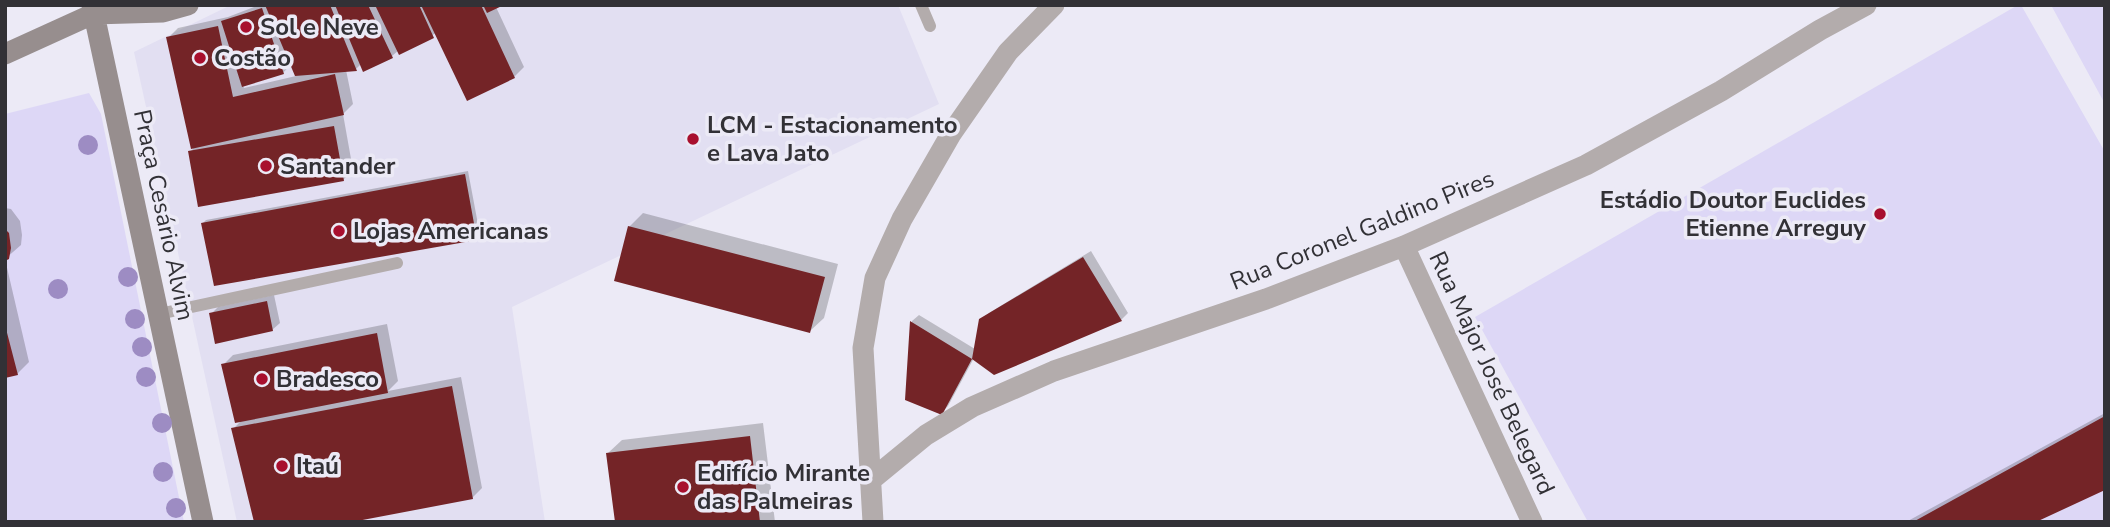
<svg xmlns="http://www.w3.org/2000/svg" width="2110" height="527" font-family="'Nunito Sans',sans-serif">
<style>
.built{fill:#e2dff2}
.green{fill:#ddd7f6}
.shadow{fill:#0003;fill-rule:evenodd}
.building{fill:#742427}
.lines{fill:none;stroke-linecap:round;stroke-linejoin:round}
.lane{stroke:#b3acac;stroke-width:12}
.street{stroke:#b3acac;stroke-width:21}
.secondary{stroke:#978e8e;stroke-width:21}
.tree{fill:#9d8cc3}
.poi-dot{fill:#a80f2e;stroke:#eceaf6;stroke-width:2.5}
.labels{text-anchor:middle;stroke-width:7;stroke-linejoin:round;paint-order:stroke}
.poi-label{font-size:24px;font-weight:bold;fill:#323136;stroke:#eceaf6;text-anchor:start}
.street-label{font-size:24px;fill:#323136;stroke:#eceaf6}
</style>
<rect width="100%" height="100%" fill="#eceaf6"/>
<path class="built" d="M231,5h667l41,99 -427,203 33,215h-308l-103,-470z"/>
<path class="green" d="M2018,5h3l84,147v370h-517l-113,-205z
M2051,5h54v99z
M89,93l12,21 83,408h-179v-408z"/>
<path class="shadow" d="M259,5h241l-4,2 28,60 -10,10 -46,22 -32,-66 -36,20 -1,-3 -7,6 -31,8 -5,5 -10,1 7,34 -10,10 10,56 -10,10 -153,-28 3,-3 -25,-111 10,-10 50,-11zM291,64l5,12 -52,12 -1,-3 40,-12z
M468,171l12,64 -3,3 -261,46 -13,-61 3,-3z
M5,208l6,1 9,12 2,14 -1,10 -16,14 24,103 -12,12 -12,3z
M643,213l195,51 -14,54 -14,13 -181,-104z
M1091,251l37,62 -7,7 -147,38 -26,48 -7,7 -34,-14 5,-78 7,-6 56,34 6,-29 8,-7z
M274,295l6,28 -8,7 -61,-16 7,-7z
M387,324l11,57 -10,10 73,-14 21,111 -10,10 -239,-69 9,-9 -19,-55 10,-10z
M2105,413v75l-68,32 1,2h-132z
M763,423l12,99h-159l-8,-69 14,-13z"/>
<path class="building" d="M265,5h65l27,66 -62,5z
M335,5h33l25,53 -30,14z
M375,5h44l15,33 -35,17z
M421,5h60l34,73 -48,23z
M483,5h21l-17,8z
M262,8l22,66 -42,13 -21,-66z
M218,26l15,71 102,-23 9,41 -153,34 -25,-112z
M334,126l10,55 -146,26 -10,-56z
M465,174l12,66 -263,46 -13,-63z
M628,226l197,51 -15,56 -196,-52z
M5,229l4,4 2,15 -2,11 -4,2z
M1083,257l39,64 -128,54 -22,-16 7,-40z
M267,301l6,30 -58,13 -6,-31z
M910,321l62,38 -30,56 -37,-15z
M5,325l13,50 -13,3z
M377,333l11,60 -153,30 -14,-59z
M452,386l21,113 -121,23h-98l-23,-94z
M2105,416v74l-69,32h-123z
M750,436l10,86h-145l-9,-69z"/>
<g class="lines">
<path class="lane" d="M921,5l9,21
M159,314l238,-51"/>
<path class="street" d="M1404,246l128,276
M870,481l56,-46 46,-28 82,-36 212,-72 138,-53 182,-81 135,-74 99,-61 46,-25
M873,522l-10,-174 12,-70 27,-59 49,-85 57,-82 46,-47"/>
<path class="secondary" d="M92,5l111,517
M93,14l70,-2 25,-7
M5,54l88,-40 8,-9"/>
</g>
<g class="tree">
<circle cx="88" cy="145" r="10"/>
<circle cx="128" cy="277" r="10"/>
<circle cx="58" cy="289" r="10"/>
<circle cx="135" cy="319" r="10"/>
<circle cx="142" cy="347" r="10"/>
<circle cx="146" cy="377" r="10"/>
<circle cx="162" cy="423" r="10"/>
<circle cx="163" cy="472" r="10"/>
<circle cx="176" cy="508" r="10"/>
</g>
<g class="poi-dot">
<circle cx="246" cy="27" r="7"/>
<circle cx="200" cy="58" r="7"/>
<circle cx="693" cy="139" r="7"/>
<circle cx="266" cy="166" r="7"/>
<circle cx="1880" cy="214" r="7"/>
<circle cx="339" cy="231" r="7"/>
<circle cx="262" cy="379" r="7"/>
<circle cx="282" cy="466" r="7"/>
<circle cx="683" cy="487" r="7"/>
</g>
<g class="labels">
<g class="poi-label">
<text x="260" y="35">Sol e Neve</text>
<text x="214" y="66">Costão</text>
<text x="707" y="133">LCM - Estacionamento<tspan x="707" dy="28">e Lava Jato</tspan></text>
<text x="280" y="174">Santander</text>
<text x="1866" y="208" text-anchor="end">Estádio Doutor Euclides<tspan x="1866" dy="28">Etienne Arreguy</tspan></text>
<text x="353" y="239">Lojas Americanas</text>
<text x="276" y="387">Bradesco</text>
<text x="296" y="474">Itaú</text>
<text x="697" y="481">Edifício Mirante<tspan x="697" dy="28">das Palmeiras</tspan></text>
</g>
<g class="street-label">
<text transform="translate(164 215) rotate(78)" y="8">Praça Cesário Alvim</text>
<text transform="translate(1362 230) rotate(-22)" y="8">Rua Coronel Galdino Pires</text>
<text transform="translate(1492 373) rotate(65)" y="8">Rua Major José Belegard</text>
</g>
</g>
<rect width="2110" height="527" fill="none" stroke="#323136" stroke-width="14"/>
</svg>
